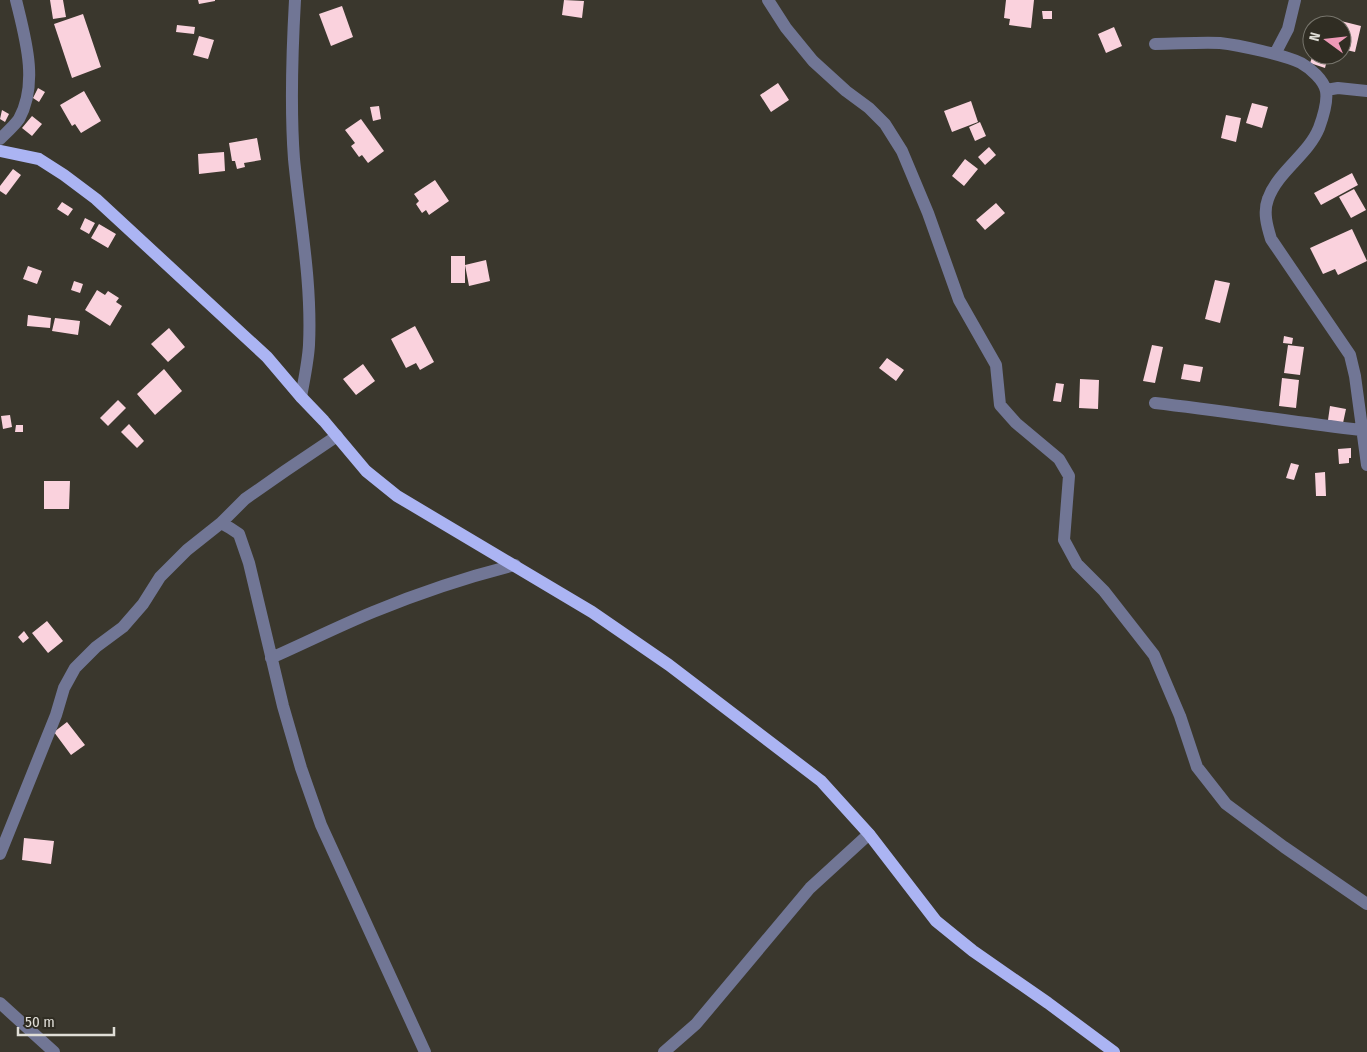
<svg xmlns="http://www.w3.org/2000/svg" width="1367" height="1052" font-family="'Fira Sans Condensed',sans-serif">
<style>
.building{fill:#fad2dd}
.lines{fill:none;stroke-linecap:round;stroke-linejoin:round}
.minor{stroke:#717695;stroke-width:12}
.major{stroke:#abb4f3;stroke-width:12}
</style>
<rect width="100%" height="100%" fill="#3a372d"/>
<path class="building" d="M50,0h13l3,17 -13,2z
M198,0h17v1l-16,3z
M564,0l20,1 -2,17 -20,-3z
M1006,0h28l-3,28 -22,-3 1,-6 -6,-1z
M342,6l11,31 -22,9 -12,-32z
M1042,11h10v8h-9z
M83,14l18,53 -29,11 -18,-54z
M1333,19l28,7 -6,26 -13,-3v-24h-11z
M177,25l18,2 -1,7 -18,-2z
M1114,27l8,19 -16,7 -8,-19z
M199,36l15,4 -6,19 -15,-4z
M1313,55l15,1 -3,12 -15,-5z
M778,83l11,17 -18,12 -11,-17z
M38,88l7,4 -6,10 -6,-4z
M84,91l17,30 -20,12 -6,-9 -3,2 -12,-21z
M971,101l7,21 -26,10 -8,-21z
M1252,103l16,4 -6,21 -16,-5z
M379,106l2,13 -8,2 -3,-14z
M2,110l7,4 -4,8 -5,-3z
M1226,115l15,3 -5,24 -15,-4z
M32,116l10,8 -10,12 -10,-8z
M361,119l23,32 -16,12 -6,-8 -3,2 -8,-11 4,-3 -10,-13z
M980,122l6,14 -11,5 -6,-14z
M257,138l4,22 -17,3 1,4 -8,2 -2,-8h-3l-3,-18z
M989,147l7,8 -11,10 -7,-8z
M224,152l1,19 -26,3 -1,-20z
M965,159l13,10 -14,17 -12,-10z
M13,169l8,6 -15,20 -6,-4v-5z
M1352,173l6,12 -37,20 -7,-12z
M435,180l14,21 -20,14 -3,-5 -4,3 -6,-9 3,-3 -5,-7z
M1354,189l12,21 -15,8 -12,-21z
M62,202l11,7 -5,7 -11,-7z
M996,203l9,10 -20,17 -9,-10z
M85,218l10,5 -6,11 -9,-5z
M99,224l17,10 -8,14 -17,-10z
M1352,229l15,32 -29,14 -3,-6 -12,5 -13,-26z
M451,256h14v27h-14z
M486,260l4,21 -21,5 -4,-21z
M28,266l14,5 -5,13 -14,-5z
M1215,280l15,3 -10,40 -15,-4z
M74,281l9,3 -3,9 -9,-3z
M97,290l8,5 3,-4 11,7 -3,4 6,4 -12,20 -25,-16z
M28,315l23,3 -1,10 -23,-2z
M55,318l25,3 -2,14 -26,-4z
M415,326l19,36 -14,8 -4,-7 -10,5 -15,-29z
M169,328l16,19 -17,15 -17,-18z
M1284,336l9,2 -1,6 -9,-1z
M1152,345l11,2 -8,36 -12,-2z
M1288,345l16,2 -4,28 -16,-2z
M887,358l17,12 -8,11 -17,-13z
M363,364l12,17 -19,14 -13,-16z
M1184,364l19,3 -3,15 -19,-3z
M164,369l18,22 -27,24 -18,-21z
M1282,378l17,2 -3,28 -17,-2z
M1080,379l19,1 -1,29 -19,-1z
M1056,383l8,1 -3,18 -8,-1z
M118,400l8,8 -18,18 -8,-8z
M1330,406l16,3 -3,14 -15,-3z
M10,415l2,12 -9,2 -2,-13z
M129,424l15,17 -7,7 -16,-16z
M16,425h7v7h-8z
M1351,448v10h-2v5l-10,1 -1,-15z
M1291,463l8,2 -5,15 -8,-2z
M1325,472l1,24h-10l-1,-23z
M44,481h26l-1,28h-25z
M47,621l16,20 -15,12 -16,-20z
M24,631l5,7 -6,5 -5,-6z
M67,722l18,23 -14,10 -17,-23z
M24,838l30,3 -3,23 -29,-4z"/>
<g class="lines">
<path class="minor" d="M295,0c-3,53 -5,106 -1,159 6,62 18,123 15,186 -1,17 -5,35 -8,52
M768,0l18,28 27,33 33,30 23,17 16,16 17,27 26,62 31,87 37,65 4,40 16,18 43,36 10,17 -5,64 13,24 27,27 50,64 26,61 17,51 29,37 58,43 83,57
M1155,44c21,0 43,-2 65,-1 18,2 65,12 81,20 9,5 23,17 25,28 2,11 -3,26 -7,37 -11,27 -41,43 -51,71 -5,13 -1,27 3,40l79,116 5,21 12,89
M1275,54l13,-25 7,-29
M1326,90l12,-2 29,3
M0,139c6,-6 14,-13 19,-20 20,-36 6,-82 -3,-119
M1155,403c69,8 138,19 206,27
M221,523l9,5 9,6 10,29 34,143 18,62 20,57 104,227
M271,658c34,-15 68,-32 102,-46 46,-19 94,-35 142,-47
M0,854l56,-139 8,-27 11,-20 21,-21 27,-20 20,-23 17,-27 27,-27 34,-27 24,-24 40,-28 52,-35
M0,1003l54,49
M664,1052l32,-28 114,-136 59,-54"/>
<path class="major" d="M0,151l39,8 25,16 32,24 171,158 34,40 23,24 42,50 31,25 195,116 77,53 152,116 48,53 67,87 37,30 75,52 66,49"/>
</g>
<g transform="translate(1327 40) rotate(285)"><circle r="24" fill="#302d23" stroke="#76746b"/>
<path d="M0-4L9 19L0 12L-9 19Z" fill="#ef9ab8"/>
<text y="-8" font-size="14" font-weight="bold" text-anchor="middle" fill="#e0ded7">N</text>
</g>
<path d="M18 1027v8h96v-8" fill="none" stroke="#e0ded7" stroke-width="2.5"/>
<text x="25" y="1027" font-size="15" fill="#e0ded7" stroke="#302d23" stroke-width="4" paint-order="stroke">50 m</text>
</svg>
